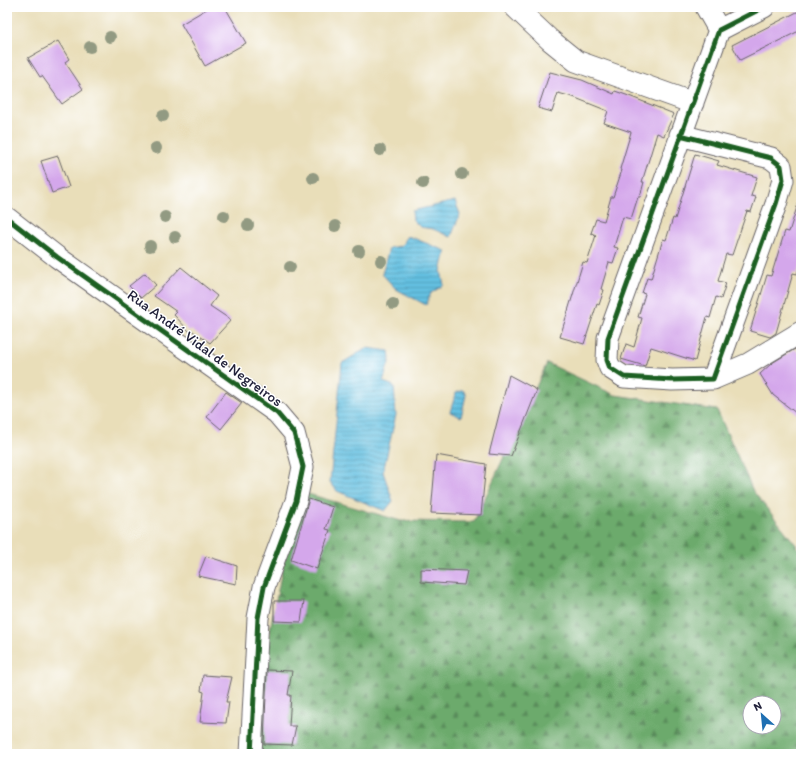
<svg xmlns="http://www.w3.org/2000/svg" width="808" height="761" font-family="Itim,sans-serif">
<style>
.forest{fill:url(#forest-firs);stroke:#476654;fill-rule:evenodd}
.water{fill:url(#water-rules);stroke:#42718e}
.building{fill:#d4a7eb}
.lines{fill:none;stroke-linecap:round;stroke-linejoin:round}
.minor-casing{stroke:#686467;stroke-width:23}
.minor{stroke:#fff;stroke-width:21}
.cycleway-casing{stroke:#fff;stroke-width:8}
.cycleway{stroke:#1b5e20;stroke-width:5}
.tree{fill:#929a82}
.labels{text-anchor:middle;stroke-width:3;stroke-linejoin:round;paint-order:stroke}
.street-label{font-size:15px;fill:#22223b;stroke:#fff}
</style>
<defs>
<pattern id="forest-firs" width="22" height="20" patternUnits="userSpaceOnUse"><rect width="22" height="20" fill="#6caa6c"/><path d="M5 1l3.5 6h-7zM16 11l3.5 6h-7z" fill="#588a5a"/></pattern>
<pattern id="water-rules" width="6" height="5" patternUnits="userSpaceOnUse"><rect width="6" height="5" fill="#63c0e1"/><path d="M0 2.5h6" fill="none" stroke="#519cb8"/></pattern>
</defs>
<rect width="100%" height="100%" fill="#fff"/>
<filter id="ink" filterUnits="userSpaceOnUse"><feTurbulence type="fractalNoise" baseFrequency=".025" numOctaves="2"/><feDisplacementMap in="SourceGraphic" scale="8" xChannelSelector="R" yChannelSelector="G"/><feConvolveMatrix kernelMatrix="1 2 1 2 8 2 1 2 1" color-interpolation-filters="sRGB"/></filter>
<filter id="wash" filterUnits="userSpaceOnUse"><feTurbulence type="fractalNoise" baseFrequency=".012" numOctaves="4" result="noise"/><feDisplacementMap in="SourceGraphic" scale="16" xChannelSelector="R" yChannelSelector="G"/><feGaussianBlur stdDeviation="0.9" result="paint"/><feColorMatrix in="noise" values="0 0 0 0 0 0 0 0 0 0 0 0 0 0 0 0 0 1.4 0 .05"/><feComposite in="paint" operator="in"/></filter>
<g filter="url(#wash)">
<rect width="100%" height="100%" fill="#e9deb9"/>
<path class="forest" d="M547,363l68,32 102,15 36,81 48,60v203h-556l53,-263 103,30 73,1zM750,703h24v24h-24z"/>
<path class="water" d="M455,201l5,13 -9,23 -18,-8 -13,-2 -7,-7 -1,-9z
M408,236l38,15 -5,20 3,14 -13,8 -5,12 -30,-16 -14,-15 7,-26 12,-2z
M367,348l22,3 1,8 -7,23 11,4 2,29 -13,57 10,29 -8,10 -48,-20 -7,-9 12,-119z
M463,390l3,5 -5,22 -11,-5 6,-19z"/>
<g id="blocks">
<path class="building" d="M210,7h15l21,36 -41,23 -24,-42z
M801,10v20l-61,30 -8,-15z
M58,41l11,18 -4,3 18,27 -21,15 -20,-28 -2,1 -12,-19z
M550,72l32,8 32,14 1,-3 14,5 45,18 -10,22 -7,-3 -15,49h2l-4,15h-2l-7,22 -8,-2 -9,30 4,1 -5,15 -4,-1 -8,27 3,1 -5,15 -2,-1 -13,40 -24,-7 23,-75 4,1 9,-28 -5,-2 5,-14 8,2 7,-24h2l9,-27 -2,-1 11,-37 -27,-9 4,-12 -35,-14 -15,-4 -6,19 -14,-4z
M695,154l24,7 -2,4 40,12 -6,19 5,1 -5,15 -4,-1 -15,44 -6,-1 -8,27 8,2 -5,16 -5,-2 -6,21 -3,-1 -12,44 -44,-14 -6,19 -24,-7 5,-15 8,3 8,-29 -4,-1 7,-23 -3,-1 5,-15 4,1 12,-40 3,1 7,-22 2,1z
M58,156l11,31 -17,6 -11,-32z
M798,204h3v59l-4,11 -4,-1 -17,60 -6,4 -20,-6 17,-56 4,1 14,-45 4,1z
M181,267l36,29 -7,10 21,14 -21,23 -19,-13 -1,2 -16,-17 3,-3 -23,-16z
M145,273l11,12 -15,13 -12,-12z
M795,349l6,7v61l-28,-22 -13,-21 12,-11z
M509,375l28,15 -26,66 -22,-2z
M226,392l16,11 -21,26 -14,-12z
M436,455l50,9 -5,51 -50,-2z
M309,499l24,8 -7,22 4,1 -13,39 -26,-9z
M206,556l31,10 -1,18 -38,-8z
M421,569l46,2 -3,14 -43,-3z
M274,601h30l-3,21 -27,-1z
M267,670l25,1 -4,24h3l-2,31h7l-4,19 -28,-1z
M203,675l29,2 -6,25h3l-3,21 -26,-1 4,-30 -3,-1z"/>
</g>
</g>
<g filter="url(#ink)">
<use href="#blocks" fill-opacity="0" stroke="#686467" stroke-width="1"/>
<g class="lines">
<g class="minor-casing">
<path id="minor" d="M515,7l35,33 26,21 117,42
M706,7l13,23
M680,135l91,23 10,8 2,14 -7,24 -63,175 -41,1 -48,-3 -14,-9 -3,-8 1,-22 111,-308 45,-23
M7,218l50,39 220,156 17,20 9,34 -7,34 -32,86 -6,31 -7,136
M713,379l35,-15 53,-32"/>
</g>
<use href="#minor" class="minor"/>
<g class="cycleway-casing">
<path id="cycleway" d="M680,135l91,23 10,8 2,14 -7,24 -63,175 -41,1 -48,-3 -14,-9 -3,-8 1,-22 111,-308 45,-23
M7,218l50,39 220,156 17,20 9,34 -7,34 -32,86 -6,31 -7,136"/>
</g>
<use href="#cycleway" class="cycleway"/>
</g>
<g class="tree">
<circle cx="110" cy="37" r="6"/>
<circle cx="90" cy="47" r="6"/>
<circle cx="163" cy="116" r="6"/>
<circle cx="156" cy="148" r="6"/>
<circle cx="380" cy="150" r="6"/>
<circle cx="462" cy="174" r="6"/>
<circle cx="313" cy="178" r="6"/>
<circle cx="423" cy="183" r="6"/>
<circle cx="224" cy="216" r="6"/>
<circle cx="165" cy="217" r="6"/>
<circle cx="248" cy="225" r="6"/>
<circle cx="335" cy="226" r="6"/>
<circle cx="175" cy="237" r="6"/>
<circle cx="150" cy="246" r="6"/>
<circle cx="359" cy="251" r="6"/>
<circle cx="381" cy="261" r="6"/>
<circle cx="290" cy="267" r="6"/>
<circle cx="393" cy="304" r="6"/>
</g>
</g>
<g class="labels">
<g class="street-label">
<text transform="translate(205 348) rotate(36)" y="5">Rua André Vidal de Negreiros</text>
</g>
</g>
<rect width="808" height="761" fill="none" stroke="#fff" stroke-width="24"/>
<g transform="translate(762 715) rotate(333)"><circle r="19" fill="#ffffff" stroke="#a7a7b1"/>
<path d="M0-3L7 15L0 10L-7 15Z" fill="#1f6fb2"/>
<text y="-6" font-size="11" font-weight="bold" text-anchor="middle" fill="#22223b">N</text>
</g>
</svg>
